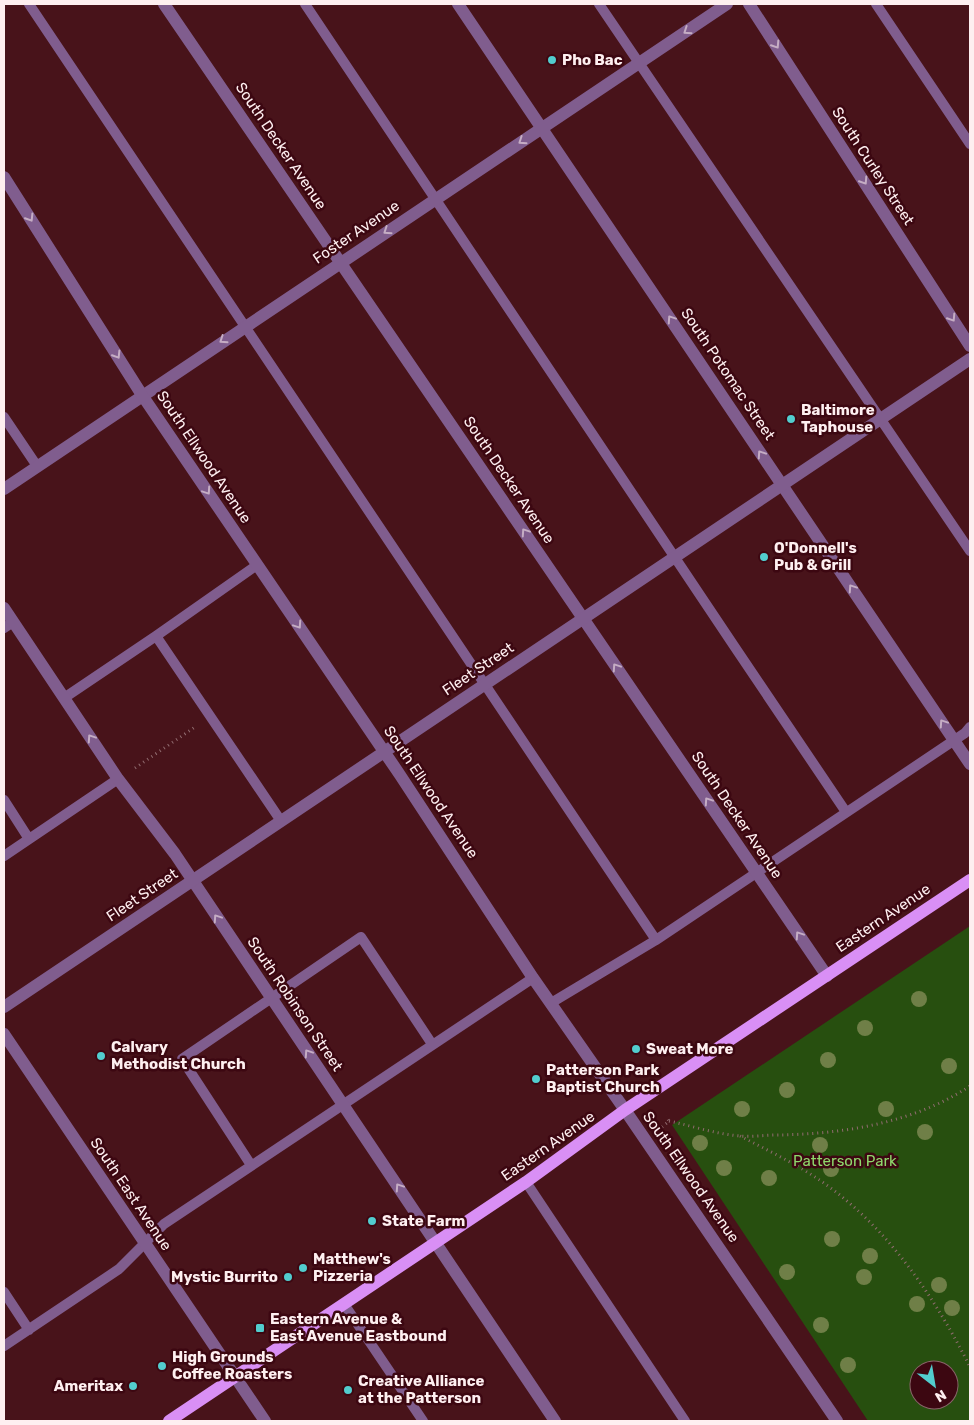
<svg xmlns="http://www.w3.org/2000/svg" width="974" height="1425" font-family="Rubik,sans-serif">
<style>
.green{fill:#274f0f;fill-rule:evenodd}
.lines{fill:none;stroke-linecap:round;stroke-linejoin:round}
.path{stroke:#916c70;stroke-width:3;stroke-dasharray:1 4;stroke-linecap:butt}
.service{stroke:#805d8e;stroke-width:10}
.minor{stroke:#805d8e;stroke-width:12}
.tertiary{stroke:#805d8e;stroke-width:12}
.primary{stroke:#d98ff5;stroke-width:12}
.tree{fill:#6f7f47}
.oneway{stroke:#c5adc4}
.poi-dot{fill:#52cdce;stroke:#3c0711;stroke-width:2}
.labels{text-anchor:middle;stroke-width:5;stroke-linejoin:round;paint-order:stroke}
.poi-label{font-size:15px;font-weight:bold;fill:#feeff0;stroke:#3c0711;text-anchor:start}
.street-label{font-size:15px;fill:#feeff0;stroke:#3c0711}
.park-label{font-size:15px;fill:#8fd86c;stroke:#3c0711}
</style>
<rect width="100%" height="100%" fill="#48131a"/>
<path class="green" d="M970,926v495h-102l-196,-296zM919,1370h30v30h-30z"/>
<g class="lines">
<path class="path" d="M135,768l60,-41
M669,1121c23,5 47,13 71,15 12,1 25,-1 38,-1 65,-1 136,-12 192,-49
M662,1127l7,-6 -3,-5
M740,1136c31,16 63,31 92,53 60,45 105,112 138,178"/>
<path class="service" d="M29,4l627,936
M305,4c182,269 359,540 541,808
M599,4l371,547
M876,4l94,140
M4,417l33,49
M4,628l9,-6
M156,636l125,185
M64,698l92,-62 101,-71
M4,800l25,39
M4,856l114,-77
M551,1003l105,-63 309,-207 5,-6
M251,1165l-69,-106 179,-122 71,107
M526,1182l159,239
M4,1292l25,38
M344,1304l79,117
M4,1346l115,-77 45,-45 369,-246"/>
<path class="minor" d="M164,4l663,972
M458,4l512,760
M749,4l221,342
M4,489l723,-485
M4,608l114,171 57,75 380,567
M625,1110l212,311"/>
<path class="tertiary" d="M4,177l138,218 258,380 133,203 92,132
M4,1007l966,-648
M4,1034l261,387"/>
<path class="primary" d="M169,1421l357,-239 99,-72 345,-230"/>
</g>
<g class="tree">
<circle cx="919" cy="999" r="8"/>
<circle cx="865" cy="1028" r="8"/>
<circle cx="828" cy="1060" r="8"/>
<circle cx="949" cy="1066" r="8"/>
<circle cx="787" cy="1090" r="8"/>
<circle cx="742" cy="1109" r="8"/>
<circle cx="886" cy="1109" r="8"/>
<circle cx="925" cy="1132" r="8"/>
<circle cx="700" cy="1143" r="8"/>
<circle cx="820" cy="1145" r="8"/>
<circle cx="724" cy="1168" r="8"/>
<circle cx="831" cy="1169" r="8"/>
<circle cx="769" cy="1178" r="8"/>
<circle cx="832" cy="1239" r="8"/>
<circle cx="870" cy="1256" r="8"/>
<circle cx="787" cy="1272" r="8"/>
<circle cx="864" cy="1277" r="8"/>
<circle cx="939" cy="1285" r="8"/>
<circle cx="917" cy="1304" r="8"/>
<circle cx="952" cy="1308" r="8"/>
<circle cx="821" cy="1325" r="8"/>
<circle cx="848" cy="1365" r="8"/>
</g>
<defs><path id="oneway-chevron" d="M-2-3.5L2.5 0L-2 3.5" fill="none" stroke-width="1.6" stroke-linecap="round" stroke-linejoin="round" transform="scale(1.25)"/></defs>
<g class="oneway">
<use href="#oneway-chevron" transform="translate(687 31) rotate(146)"/>
<use href="#oneway-chevron" transform="translate(776 45) rotate(57)"/>
<use href="#oneway-chevron" transform="translate(522 141) rotate(146)"/>
<use href="#oneway-chevron" transform="translate(864 181) rotate(57)"/>
<use href="#oneway-chevron" transform="translate(30 218) rotate(58)"/>
<use href="#oneway-chevron" transform="translate(387 231) rotate(146)"/>
<use href="#oneway-chevron" transform="translate(952 318) rotate(57)"/>
<use href="#oneway-chevron" transform="translate(671 319) rotate(-124)"/>
<use href="#oneway-chevron" transform="translate(223 340) rotate(146)"/>
<use href="#oneway-chevron" transform="translate(117 355) rotate(58)"/>
<use href="#oneway-chevron" transform="translate(761 454) rotate(-124)"/>
<use href="#oneway-chevron" transform="translate(207 491) rotate(56)"/>
<use href="#oneway-chevron" transform="translate(525 532) rotate(-124)"/>
<use href="#oneway-chevron" transform="translate(852 588) rotate(-124)"/>
<use href="#oneway-chevron" transform="translate(298 625) rotate(56)"/>
<use href="#oneway-chevron" transform="translate(616 667) rotate(-124)"/>
<use href="#oneway-chevron" transform="translate(943 723) rotate(-124)"/>
<use href="#oneway-chevron" transform="translate(91 738) rotate(-124)"/>
<use href="#oneway-chevron" transform="translate(708 801) rotate(-124)"/>
<use href="#oneway-chevron" transform="translate(217 918) rotate(-124)"/>
<use href="#oneway-chevron" transform="translate(799 935) rotate(-124)"/>
<use href="#oneway-chevron" transform="translate(308 1053) rotate(-124)"/>
<use href="#oneway-chevron" transform="translate(399 1187) rotate(-124)"/>
</g>
<g class="poi-dot">
<circle cx="552" cy="60" r="5"/>
<circle cx="791" cy="419" r="5"/>
<circle cx="764" cy="557" r="5"/>
<circle cx="636" cy="1049" r="5"/>
<circle cx="101" cy="1056" r="5"/>
<circle cx="536" cy="1079" r="5"/>
<circle cx="372" cy="1221" r="5"/>
<circle cx="303" cy="1268" r="5"/>
<circle cx="288" cy="1277" r="5"/>
<rect x="255" y="1323" width="10" height="10" rx="2.5"/>
<circle cx="162" cy="1366" r="5"/>
<circle cx="133" cy="1386" r="5"/>
<circle cx="348" cy="1390" r="5"/>
</g>
<g class="labels">
<g class="poi-label">
<text x="562" y="65">Pho Bac</text>
<text x="801" y="415">Baltimore<tspan x="801" dy="17">Taphouse</tspan></text>
<text x="774" y="553">O'Donnell's<tspan x="774" dy="17">Pub &amp; Grill</tspan></text>
<text x="111" y="1052">Calvary<tspan x="111" dy="17">Methodist Church</tspan></text>
<text x="646" y="1054">Sweat More</text>
<text x="546" y="1075">Patterson Park<tspan x="546" dy="17">Baptist Church</tspan></text>
<text x="382" y="1226">State Farm</text>
<text x="313" y="1264">Matthew's<tspan x="313" dy="17">Pizzeria</tspan></text>
<text x="278" y="1282" text-anchor="end">Mystic Burrito</text>
<text x="270" y="1324">Eastern Avenue &amp;<tspan x="270" dy="17">East Avenue Eastbound</tspan></text>
<text x="172" y="1362">High Grounds<tspan x="172" dy="17">Coffee Roasters</tspan></text>
<text x="358" y="1386">Creative Alliance<tspan x="358" dy="17">at the Patterson</tspan></text>
<text x="123" y="1391" text-anchor="end">Ameritax</text>
</g>
<g class="street-label">
<text transform="translate(281 146) rotate(56)" y="5">South Decker Avenue</text>
<text transform="translate(873 166) rotate(57)" y="5">South Curley Street</text>
<text transform="translate(356 232) rotate(-34)" y="5">Foster Avenue</text>
<text transform="translate(728 374) rotate(56)" y="5">South Potomac Street</text>
<text transform="translate(204 457) rotate(56)" y="5">South Ellwood Avenue</text>
<text transform="translate(509 480) rotate(56)" y="5">South Decker Avenue</text>
<text transform="translate(478 669) rotate(-34)" y="5">Fleet Street</text>
<text transform="translate(431 792) rotate(56)" y="5">South Ellwood Avenue</text>
<text transform="translate(737 815) rotate(56)" y="5">South Decker Avenue</text>
<text transform="translate(142 895) rotate(-34)" y="5">Fleet Street</text>
<text transform="translate(883 918) rotate(-34)" y="5">Eastern Avenue</text>
<text transform="translate(295 1004) rotate(56)" y="5">South Robinson Street</text>
<text transform="translate(548 1146) rotate(-35)" y="5">Eastern Avenue</text>
<text transform="translate(691 1177) rotate(55)" y="5">South Ellwood Avenue</text>
<text transform="translate(131 1194) rotate(56)" y="5">South East Avenue</text>
</g>
<g class="park-label">
<text x="845" y="1166">Patterson Park</text>
</g>
</g>
<rect width="974" height="1425" fill="none" stroke="#feeff0" stroke-width="10"/>
<g transform="translate(934 1385) rotate(149)"><circle r="24" fill="#3c0711" stroke="#8a646a"/>
<path d="M0-4L9 19L0 12L-9 19Z" fill="#52cdce"/>
<text y="-8" font-size="14" font-weight="bold" text-anchor="middle" fill="#feeff0">N</text>
</g>
</svg>
